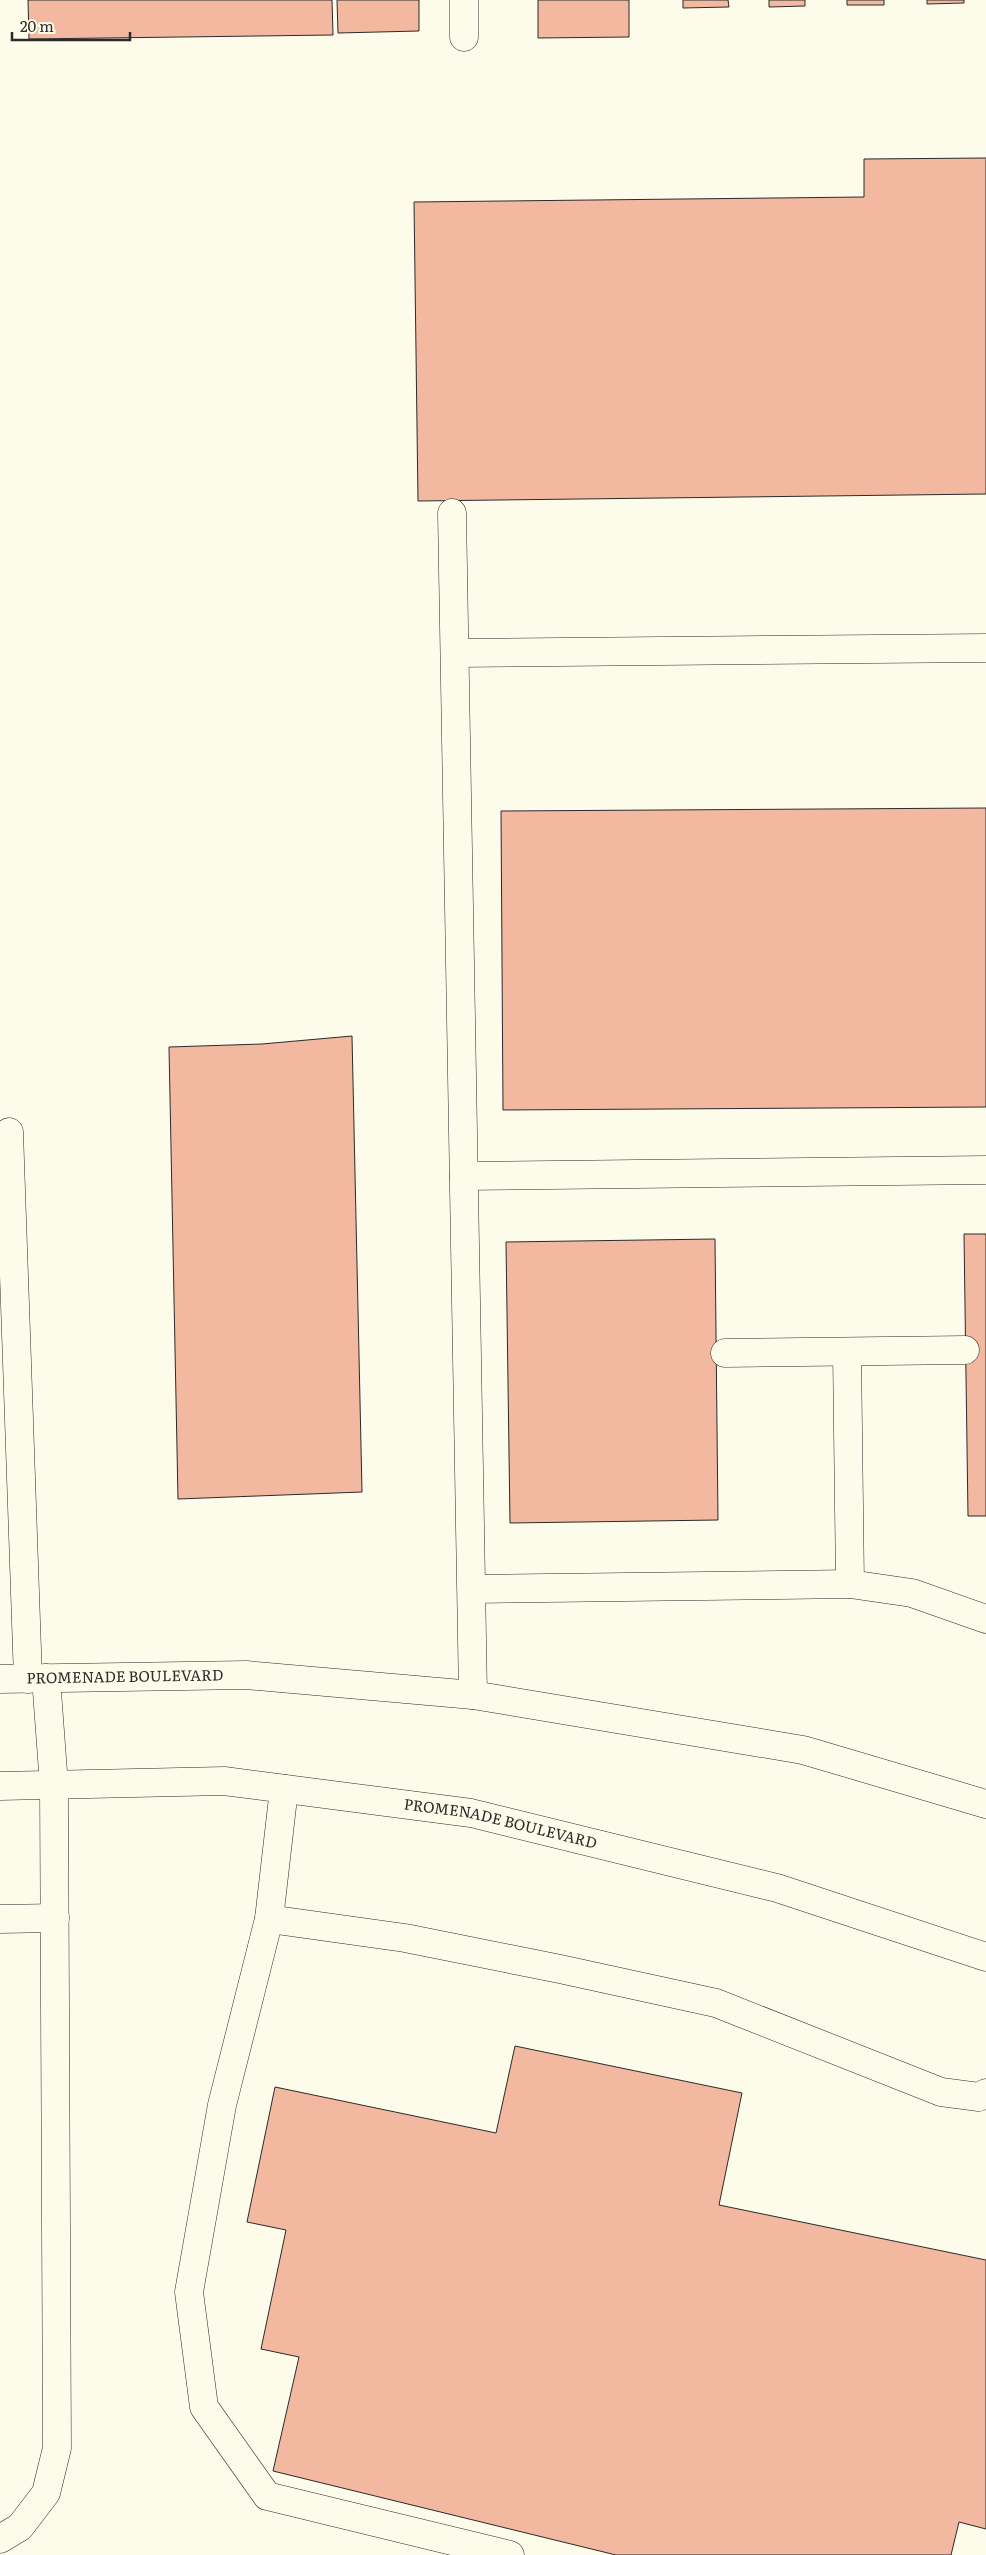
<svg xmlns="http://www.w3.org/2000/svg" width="986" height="2555" font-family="Literata,serif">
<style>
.building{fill:#f2b8a0;stroke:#2b2b2b}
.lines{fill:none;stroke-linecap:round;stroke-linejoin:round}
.minor-casing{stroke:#2b2b2b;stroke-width:29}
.minor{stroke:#fdfbea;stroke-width:28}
.labels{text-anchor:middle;stroke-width:4;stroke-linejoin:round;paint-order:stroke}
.street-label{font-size:15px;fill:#2b2b2b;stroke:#fdfbea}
</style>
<rect width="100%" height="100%" fill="#fdfbea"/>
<path class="building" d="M28,0h304l1,35 -304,4z
M337,0h82v31l-81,2z
M538,0h91v37l-91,1z
M683,0h45l1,7 -46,1z
M769,0h36v6l-36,1z
M847,0h37v5h-37z
M927,0h37v3l-37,1z
M986,158v336l-568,7 -4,-299 450,-5v-38z
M986,808v299l-483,3 -2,-299z
M352,1036l10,456 -184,7 -9,-452 93,-3z
M964,1234h22v282h-18z
M715,1239l3,281 -208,3 -4,-281z
M515,2046l227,47 -23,112 267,55v269l-27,-7 -8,33h-335l-343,-84 26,-114 -38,-8 25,-119 -39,-8 28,-135 221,46z"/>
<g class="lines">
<g class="minor-casing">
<g id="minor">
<path d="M464,37v-37"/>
<path d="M452,513l21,1182"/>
<path d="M455,653l531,-5"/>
<path d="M9,1132l19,547"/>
<path d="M464,1176l522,-6"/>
<path d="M847,1352l3,232"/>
<path d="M725,1353l240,-3"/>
<path d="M472,1589l378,-5 62,9 74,26"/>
<path id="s1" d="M0,1679l246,-4 227,20 330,55 183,54"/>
<path id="s2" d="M0,1786l224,-5 247,32 306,75 209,69"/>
<path d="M284,1789l-15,130 -47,186 -33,187 15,115 63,89 243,59"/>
<path d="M0,1919l55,-1"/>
<path d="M269,1919l136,19 155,31 156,34 225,89 38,5 7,-4"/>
<path d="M0,2539l20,-12 26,-34 11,-45 -3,-663 -8,-107"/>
</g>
</g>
<use href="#minor" class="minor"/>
</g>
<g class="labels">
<g class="street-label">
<text dy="5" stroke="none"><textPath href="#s1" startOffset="125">PROMENADE BOULEVARD</textPath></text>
<text dy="5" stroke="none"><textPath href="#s2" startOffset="504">PROMENADE BOULEVARD</textPath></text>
</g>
</g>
<path d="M12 32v8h118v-8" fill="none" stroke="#2b2b2b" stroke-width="2.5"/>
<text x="20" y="32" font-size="15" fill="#2b2b2b" stroke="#fdfbea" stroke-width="4" paint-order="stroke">20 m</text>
</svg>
